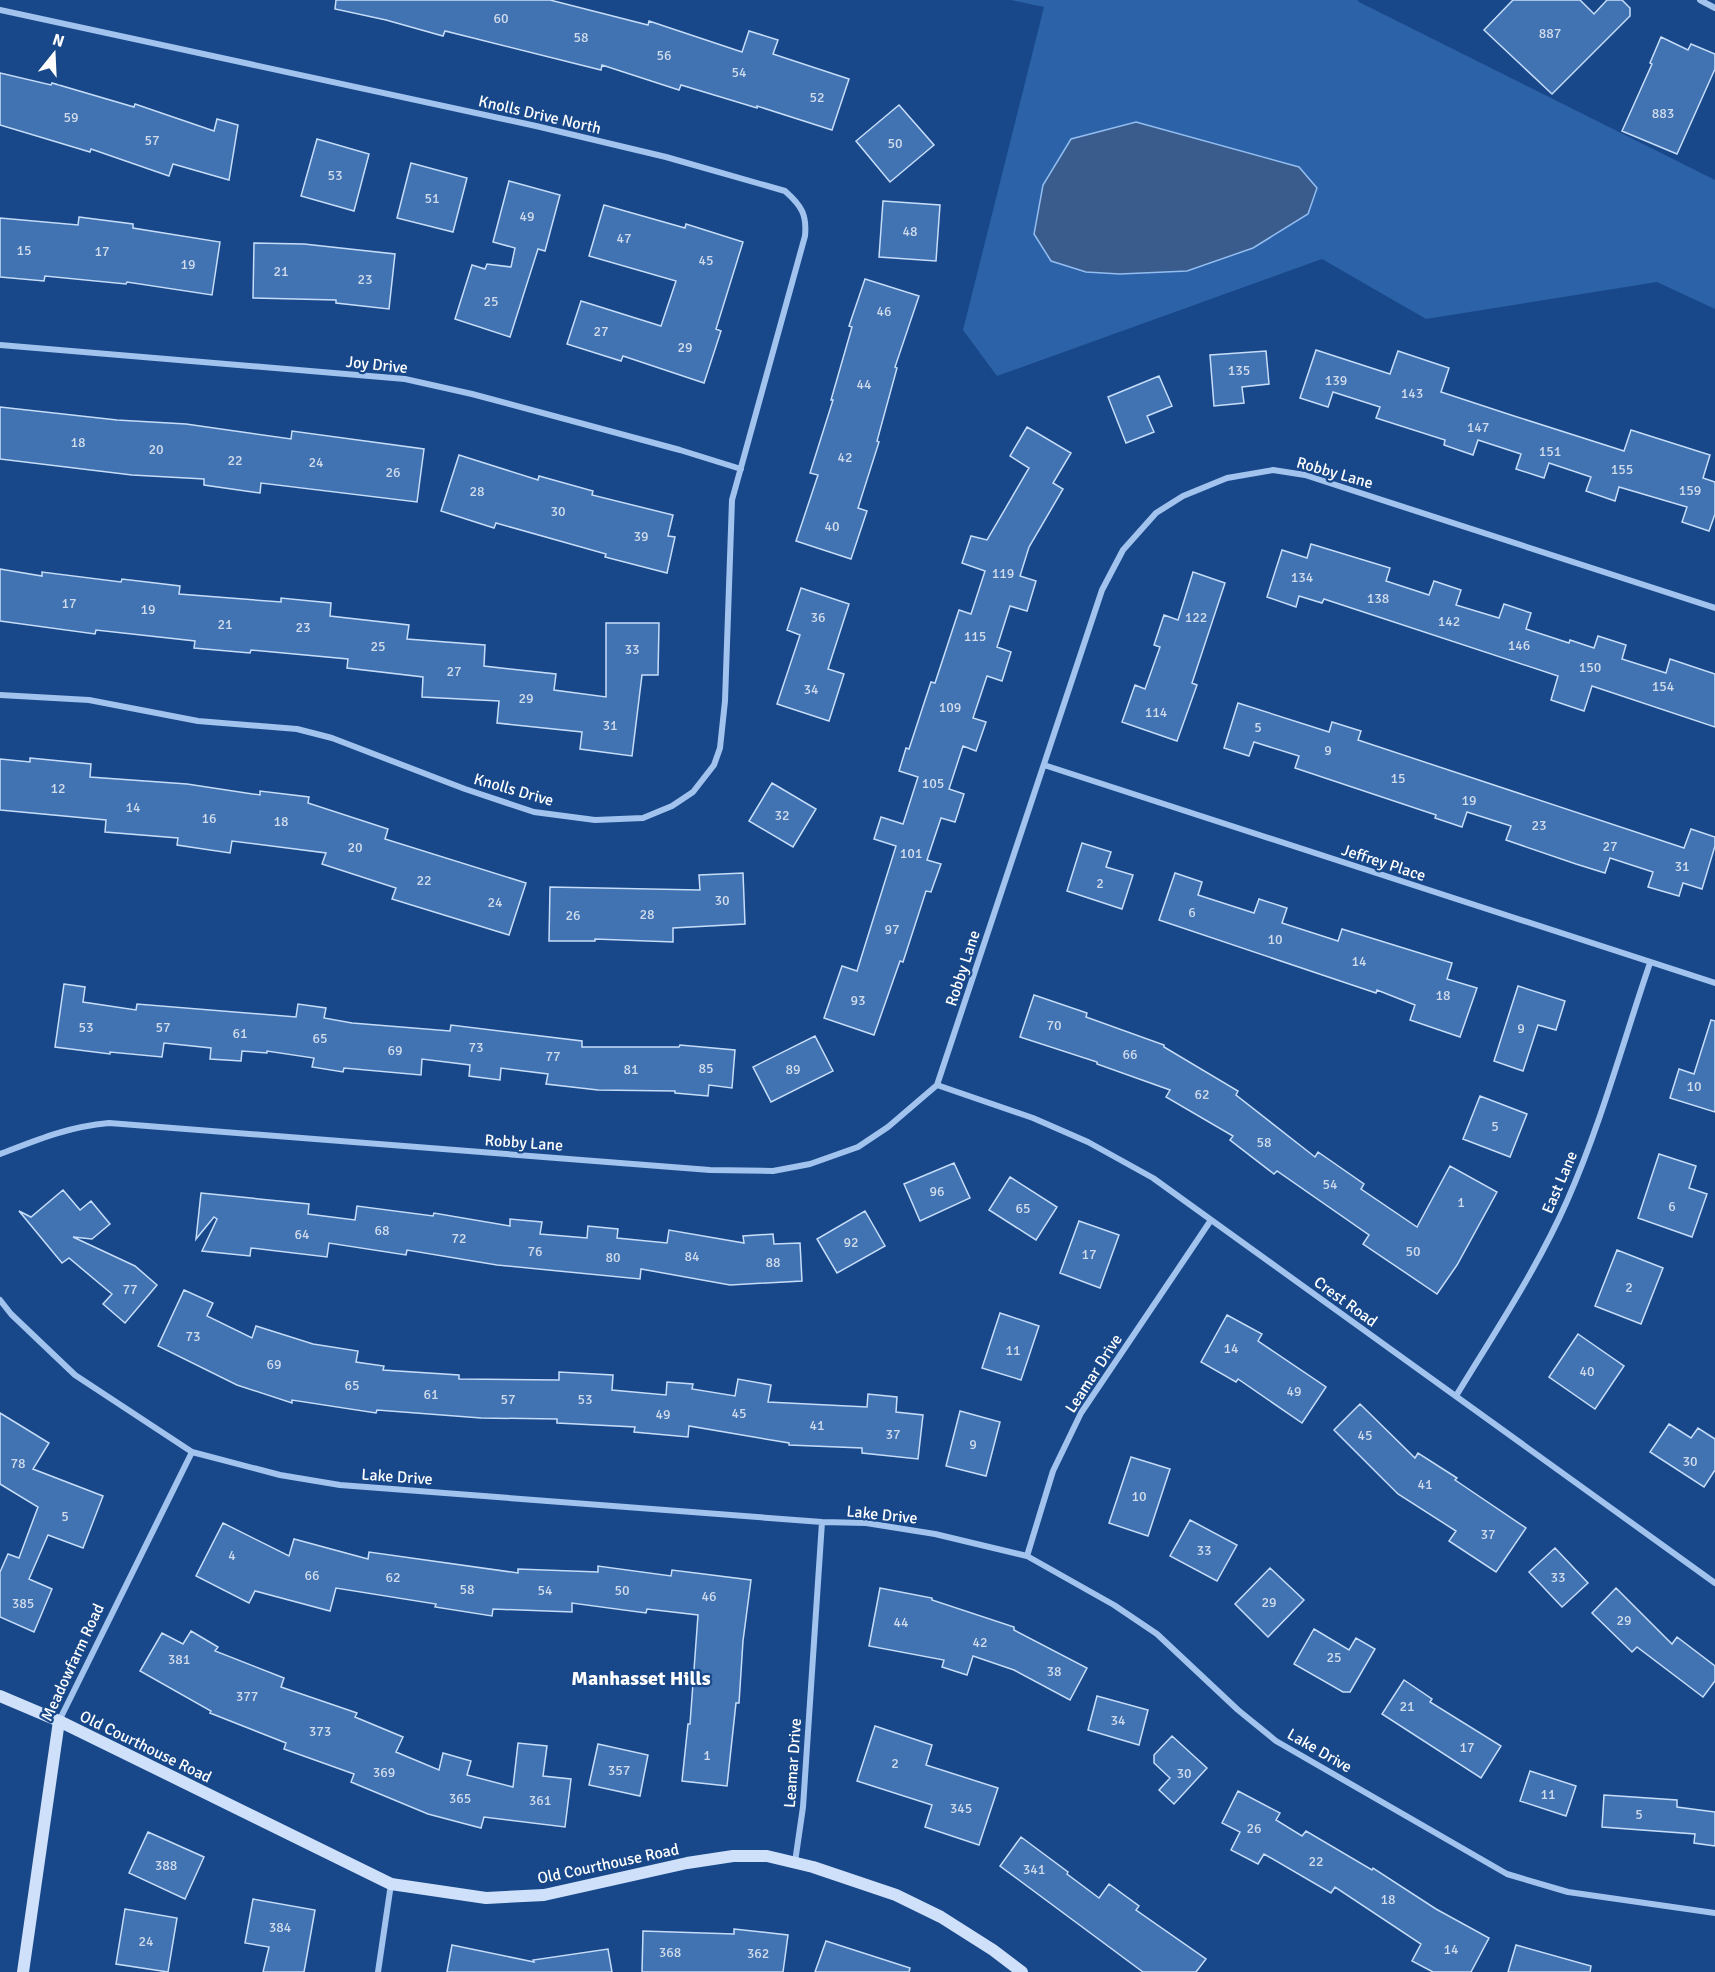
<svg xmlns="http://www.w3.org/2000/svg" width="1715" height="1972" font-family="Signika,sans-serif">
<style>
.green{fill:#2b62a8;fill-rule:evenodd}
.water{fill:#395c8c;stroke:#93bdf0;stroke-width:1.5}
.building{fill:#4172b2;stroke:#c6ddfa;stroke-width:1.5}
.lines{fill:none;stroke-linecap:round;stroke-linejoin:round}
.street{stroke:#a1c3ee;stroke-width:6}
.secondary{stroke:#cee0fa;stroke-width:12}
.labels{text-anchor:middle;stroke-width:4.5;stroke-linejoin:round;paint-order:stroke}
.number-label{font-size:14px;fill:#d0dcec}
.street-label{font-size:16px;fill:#fff;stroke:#184889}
.quarter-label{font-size:20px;font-weight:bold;fill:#fff;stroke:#184889}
</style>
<rect width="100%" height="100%" fill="#184889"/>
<path class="green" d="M1011,0h348l-2,1 358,179v129l-58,-27 -231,37 -104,-60 -325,117 -34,-46 81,-323zM1316,188l-8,26 -55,34 -66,23 -67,3 -34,-2z"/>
<path class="water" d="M1136,122l163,45 18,21 -9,26 -55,34 -66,23 -67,3 -34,-2 -35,-11 -17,-27 9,-49 28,-46z"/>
<path class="building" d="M336,0h214l98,25 1,-4 93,31 7,-21 29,9 -5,14 76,25 -17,51 -75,-24v2l-76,-23 -2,5 -77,-25 -1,5 -156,-39 -2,5 -57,-16 -51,-11z
M1513,0h67l14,14 13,-14h15l8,8v8l-78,78 -68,-64z
M1661,37l27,13 3,-6 24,10v15l-38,85 -55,-23 30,-67 -2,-1z
M0,73l51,12 1,-2 82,24 1,-3 79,27 3,-12 21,6 -9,55 -56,-16 -4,12 -78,-27 -1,3 -90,-27z
M899,105l35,40 -44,37 -34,-41z
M317,139l52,15 -15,57 -53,-15z
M411,163l56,15 -14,54 -56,-14z
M509,181l51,14 -15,56 -7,-2 -28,88 -55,-18 17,-54 13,4 2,-5 24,3 4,-19 -22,-6z
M883,201l57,4 -4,56 -57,-4z
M604,205l81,23 1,-4 57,18 -27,87 5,2 -17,52 -81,-27 -2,5 -54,-17 14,-43 80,25 15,-45 -87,-25z
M79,217l54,7v4l87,14 -8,53 -85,-13 -1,2 -81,-8 -1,5 -44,-4v-59l78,7z
M254,243l50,1 91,10 -6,55 -53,-6v-3l-83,-2z
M865,279l54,17 -24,71 2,1 -20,73 2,1 -21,66 9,3 -16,48 -55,-18 22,-66 -8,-2 23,-73h-2l21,-73 -3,-1z
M1316,350l74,24 8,-23 51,17 -8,24 70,23 113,36 7,-21 79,25 -7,23 12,4v32l-6,17 -27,-9 5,-15 -68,-20 -4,14 -29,-10 5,-14 -42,-14 -5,15 -28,-9 5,-15 -43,-14 -5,15 -29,-10 1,-5 -69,-22 4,-11 -47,-15 -5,15 -28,-9z
M1266,351l3,33 -27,3 2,16 -30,3 -4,-51z
M1159,376l13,30 -25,10 7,16 -28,11 -18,-46z
M0,407l117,13 69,4 105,15 1,-8 132,18 -7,53 -156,-19 -1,10 -56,-8v-6l-72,-4 -132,-16z
M1027,427l44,26 -18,30 10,6 -34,58 -9,29 16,5 -9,30 -17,-5 -13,41 14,5 -9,29 -15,-5 -14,42 13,4 -10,29 -13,-5 -14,43 15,5 -9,28 -14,-4 -14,42 14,4 -10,28 -5,-1 -23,71 -3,-1 -26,74 -50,-17 18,-52 15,5 39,-125 -22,-7 7,-22 22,7 15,-47 -19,-6 7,-23 3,1 22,-67 4,1 24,-73 12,4 14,-43 -23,-8 9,-27 16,4 42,-72 -19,-12z
M459,455l79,25 1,-4 54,15 -1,4 81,20 -5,21 7,1 -8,36 -62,-16 1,-3 -110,-31 -2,5 -53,-17z
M1311,544l79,24 -4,13 43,14 5,-14 27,9 -5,15 43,13 5,-14 27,9 -5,16 43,14 1,-3 24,8 4,-12 28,9 -4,14 44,14 4,-14 45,15v53l-123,-41 -8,25 -33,-11 7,-24 -234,-77 -2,4 -23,-7 -3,11 -29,-10 15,-47 25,8z
M0,569l42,7v-4l79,10 1,-3 58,7 -1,8 102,8v-4l50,5 -1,13 79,9 -2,14 78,6 -1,21 72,8 -2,16 52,7v-74h53l-1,52h-16l-10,81 -52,-7 2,-17 -85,-9 2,-22 -77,-4 1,-20 -76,-9 1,-9 -97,-9 -1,3 -56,-5 1,-7 -99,-11 -1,4 -95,-13z
M1193,572l32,11 -33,100 5,2 -20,56 -55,-19 13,-37 10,4 15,-42 -6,-2 10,-30 14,5z
M801,588l48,16 -21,65 16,5 -15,47 -52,-17 23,-69 -13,-5z
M1238,703l91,29 3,-10 29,9 -3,9 326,108 7,-19 24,8v9l-13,43 -19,-6 -4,13 -31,-9 5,-15 -43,-14 -5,15 -29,-9 -70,-24 5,-14 -44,-14 -5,15 -27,-9 1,-3 -141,-47 4,-12 -45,-14 -5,14 -25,-8z
M30,758l61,6 -1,13 97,7 73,11v-4l49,6 -1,6 80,26 -3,10 141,44 -17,52 -117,-36 4,-11 -74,-24 4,-11 -94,-12 -2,12 -53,-8 1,-7 -73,-6 1,-12 -106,-10v-51l30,3z
M772,783l44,26 -23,38 -44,-26z
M1082,843l29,9 -5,15 27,8 -11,34 -55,-18z
M743,873l2,51 -72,4v14l-78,-3v2h-46l1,-54 150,3 -1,-15z
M1175,873l27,9 -4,13 56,18 5,-14 28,9 -5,15 56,18 4,-12 110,34 -5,16 30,9 -17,49 -50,-17 5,-15 -38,-15 -1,3 -217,-73z
M64,984l21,3 -2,15 53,8 1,-6 159,13 2,-13 28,4 -2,10 28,5 98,8 1,-6 131,16v6h97l1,-2 55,5 -3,38 -23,-3 -1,11 -33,-3v-2l-77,-1 -52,-6 2,-10 -47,-6 -1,12 -31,-4 1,-11 -48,-6 -1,16 -77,-7 -1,4 -31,-5 2,-9 -47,-7v2l-25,-2 -1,10 -31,-2 1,-11 -47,-5 -2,14 -52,-5v2l-55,-7z
M1518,986l47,15 -9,29 -18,-5 -15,46 -29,-10z
M1034,995l53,18 -1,4 78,28v2l74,44 -2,4 79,62 3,-5 46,32 -3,5 56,38 33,-61 47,26 -40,73 -20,29 -74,-50 6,-9 -92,-64 -3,3 -44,-34 3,-4 -67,-39 4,-7 -73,-26v-2l-77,-25z
M1711,1020l4,1v91l-45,-14 9,-29 15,5z
M815,1036l18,35 -62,31 -18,-35z
M1480,1096l47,18 -17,43 -47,-18z
M1659,1154l37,12 -7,22 18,6 -15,43 -54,-19z
M954,1163l16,35 -50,23 -16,-37z
M1010,1177l47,30 -21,33 -47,-30z
M63,1190l17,20 11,-9 19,23 -18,15 -19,-2 62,29 22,19 -32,38 -22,-19 9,-10 -43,-36 -7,5 -43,-52 12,6z
M201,1193l108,11 -1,10 47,6 2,-14 76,10 1,-3 76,13v-7l32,3 -2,12 47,4 1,-12 30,3 -1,9 50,5 2,-13 75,13 -1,-7 30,-2 1,10 26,-1 2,38 -72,4 -89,-16 -1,10 -143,-14 -90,-15 -1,5 -77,-12 -2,14 -76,-9 -1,8 -48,-5 15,-32 -3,-2 -18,22z
M865,1211l20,35 -48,27 -20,-34z
M1079,1221l40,14 -19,53 -40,-15z
M1617,1250l46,18 -22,56 -46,-18z
M184,1290l29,13 -6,13 45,22 4,-12 57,18 45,7 -2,11 28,4 -1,4 76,5v4l100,1v-8l54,3 -1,15 54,5 1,-13 26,2 -1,5 43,7 3,-17 33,6 -3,17 99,5 1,-13 29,3 -1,15 27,3 -5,44 -56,-6v-5l-73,-3v-2l-100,-17 -1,11 -54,-5 1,-5 -78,-4v-4l-76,-1 -104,-8 -1,3 -84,-13v3l-55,-18 -79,-39z
M1000,1313l39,13 -18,54 -39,-12z
M1227,1315l35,19 -4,7 68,46 -24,36 -64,-44 -2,3 -35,-20z
M1578,1334l46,32 -29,43 -46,-32z
M1360,1404l55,54 3,-5 39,25 -2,2 71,48 -30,44 -47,-31 7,-10 -58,-37 -64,-64z
M960,1411l40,11 -14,54 -40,-10z
M0,1413l49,30 -16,26 70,27 -20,52 -35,-13 -19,44 23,10 -18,43 -34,-15v-45l8,-18 11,4 19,-51 -38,-23z
M1669,1424l22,14 7,-10 17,11v31l-11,17 -54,-35z
M1131,1457l39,12 -22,67 -39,-13z
M1190,1520l47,25 -20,36 -47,-25z
M223,1523l66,33 5,-17 74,20 1,-7 149,21v-4l80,3v-6l73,10 1,-6 79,10 -8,61 -4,62h-3l-9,83 -45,-5 6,-57h2l8,-109 -51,-6 -1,4 -74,-10v9l-79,-3 -1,7 -57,-9 1,-3 -100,-16 -6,23 -75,-20 -6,12 -53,-27z
M1555,1548l33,35 -26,24 -33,-35z
M1270,1568l34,32 -36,37 -33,-33z
M880,1588l52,10v2l82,27v3l73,38 -17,32 -56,-30 -41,-14 -6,19 -25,-8 2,-7 -75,-14z
M1616,1588l56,56 5,-7 38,29v15l-12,16 -66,-50 -5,5 -40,-39z
M1314,1629l35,21 7,-12 19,11 -25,43h-7l-49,-28z
M191,1631l27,16 -3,4 69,27 -3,9 76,26 -2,4 48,20 -7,15 43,18 4,-17 28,8 -4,14 46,12 5,-44 29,3 -4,30 28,3 -6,48 -81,-10 -3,11 -53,-14 -77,-32 3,-8 -70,-25 2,-6 -76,-30 1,-2 -71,-40 22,-38 21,11z
M1404,1680l28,19 -2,3 71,44 -20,32 -99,-64z
M1097,1696l51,14 -9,35 -51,-15z
M875,1726l57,19 -6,20 72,23 -19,57 -54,-18 7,-22 -75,-24z
M1172,1736l35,32 -33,36 -15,-14 11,-12 -16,-15v-8z
M598,1744l50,11 -8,41 -51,-11z
M1530,1771l46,15 -10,30 -46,-15z
M1238,1791l42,22 -4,7 26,16 4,-5 66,39 1,-2 63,41 53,29 -18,34h-38l-21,-11 9,-17 -86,-57 -4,6 -67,-39 -6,10 -27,-14 9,-18 -18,-9z
M1604,1795l73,5v7l38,5v34l-21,-3 1,-9 -93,-7z
M148,1832l56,25 -19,42 -56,-26z
M1021,1837l47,35 -1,2 32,24 10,-14 30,22 -3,4 70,49 -10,13h-53l-143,-106z
M253,1899l62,11 -11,62h-41l6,-25 -24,-4z
M125,1909l52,9 -9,54 -52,-8z
M734,1929l54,6 -5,37h-141l1,-41 91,3z
M826,1941l84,27 -1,4h-94z
M452,1945l82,17 -1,-2 75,-11 4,23h-165z
M1516,1945l75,21 -1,6h-82z"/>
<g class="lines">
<path class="street" d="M1700,0l15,8
M0,10l536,116 130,31 119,34c17,15 22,24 20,45l-73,264 -7,201 -5,47 -6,17 -21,27 -21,14 -29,12 -48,2 -61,-8 -69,-23 -133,-51 -35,-9 -99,-8 -109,-21 -89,-5
M0,345l405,34 67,15 208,56 61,19
M1044,765l671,218
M937,1085l96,33 55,24 65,36 562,405
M0,1154c39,-15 67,-27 109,-31l601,47 63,1 37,-7 48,-17 30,-20 49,-42 165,-495 21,-40 33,-37 27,-17 44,-18 46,-8 32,5 410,133
M0,1300l11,14 64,61 117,77 88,23 60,10 482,37 44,1 69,11 92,22 87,49 43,29 81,76 38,31 231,133 61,18 147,21
M1456,1396c39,-64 81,-127 111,-195 34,-77 56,-159 83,-238
M1027,1556l26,-85 28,-58 130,-193
M59,1721l133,-269
M795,1862l8,-55 19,-285
M378,1972l13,-88"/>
<path class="secondary" d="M0,1696l59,25 332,163 95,14 58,-3 143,-32 46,-7h34l46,11 83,28 45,22 52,33 29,22
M23,1972l36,-251"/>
</g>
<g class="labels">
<g class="number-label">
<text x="501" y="23">60</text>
<text x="1550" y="38">887</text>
<text x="581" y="42">58</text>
<text x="664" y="60">56</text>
<text x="739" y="77">54</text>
<text x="817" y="102">52</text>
<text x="1663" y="118">883</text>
<text x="71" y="122">59</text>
<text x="152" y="145">57</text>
<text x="895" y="148">50</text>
<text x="335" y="180">53</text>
<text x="432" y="203">51</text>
<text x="527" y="221">49</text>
<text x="910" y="236">48</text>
<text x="624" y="243">47</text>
<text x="24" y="255">15</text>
<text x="102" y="256">17</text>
<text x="706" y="265">45</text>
<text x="188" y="269">19</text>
<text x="281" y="276">21</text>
<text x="365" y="284">23</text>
<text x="491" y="306">25</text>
<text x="884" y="316">46</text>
<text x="601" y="336">27</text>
<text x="685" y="352">29</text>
<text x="1239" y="375">135</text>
<text x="1336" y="385">139</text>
<text x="864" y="389">44</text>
<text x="1412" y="398">143</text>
<text x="1478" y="432">147</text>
<text x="78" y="447">18</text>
<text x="156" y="454">20</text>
<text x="1550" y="456">151</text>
<text x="845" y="462">42</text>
<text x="235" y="465">22</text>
<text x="316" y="467">24</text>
<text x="1622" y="474">155</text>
<text x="393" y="477">26</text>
<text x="1690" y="495">159</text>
<text x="477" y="496">28</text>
<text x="558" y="516">30</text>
<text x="832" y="531">40</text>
<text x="641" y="541">39</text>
<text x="1003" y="578">119</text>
<text x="1302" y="582">134</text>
<text x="1378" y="603">138</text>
<text x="69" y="608">17</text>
<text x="148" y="614">19</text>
<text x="818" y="622">36</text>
<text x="1196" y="622">122</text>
<text x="1449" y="626">142</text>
<text x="225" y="629">21</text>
<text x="303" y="632">23</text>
<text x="975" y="641">115</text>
<text x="1519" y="650">146</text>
<text x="378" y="651">25</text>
<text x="632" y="654">33</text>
<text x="1590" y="672">150</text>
<text x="454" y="676">27</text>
<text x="1663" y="691">154</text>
<text x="811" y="694">34</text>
<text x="526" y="703">29</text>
<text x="950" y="712">109</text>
<text x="1156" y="717">114</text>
<text x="610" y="730">31</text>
<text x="1258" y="732">5</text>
<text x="1328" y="755">9</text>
<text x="1398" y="783">15</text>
<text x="933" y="788">105</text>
<text x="58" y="793">12</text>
<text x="1469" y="805">19</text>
<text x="133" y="812">14</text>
<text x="782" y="820">32</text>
<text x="209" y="823">16</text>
<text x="281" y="826">18</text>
<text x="1539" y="830">23</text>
<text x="1610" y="851">27</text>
<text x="355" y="852">20</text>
<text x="911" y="858">101</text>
<text x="1682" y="871">31</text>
<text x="424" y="885">22</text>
<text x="1100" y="888">2</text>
<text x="722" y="905">30</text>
<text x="495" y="907">24</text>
<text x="1192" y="917">6</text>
<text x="647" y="919">28</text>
<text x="573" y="920">26</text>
<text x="892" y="934">97</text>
<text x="1275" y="944">10</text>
<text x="1359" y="966">14</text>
<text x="1443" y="1000">18</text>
<text x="858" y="1005">93</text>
<text x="1054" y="1030">70</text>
<text x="86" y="1032">53</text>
<text x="163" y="1032">57</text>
<text x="1521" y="1033">9</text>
<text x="240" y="1038">61</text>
<text x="320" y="1043">65</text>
<text x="476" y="1052">73</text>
<text x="395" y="1055">69</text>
<text x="1130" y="1059">66</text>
<text x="553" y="1061">77</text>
<text x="706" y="1073">85</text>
<text x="631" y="1074">81</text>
<text x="793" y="1074">89</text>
<text x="1694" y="1091">10</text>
<text x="1202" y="1099">62</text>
<text x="1495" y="1131">5</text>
<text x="1264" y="1147">58</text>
<text x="1330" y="1189">54</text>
<text x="937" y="1196">96</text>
<text x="1461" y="1207">1</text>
<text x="1672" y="1211">6</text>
<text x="1023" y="1213">65</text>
<text x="382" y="1235">68</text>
<text x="302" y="1239">64</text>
<text x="459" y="1243">72</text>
<text x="851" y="1247">92</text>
<text x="535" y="1256">76</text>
<text x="1413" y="1256">50</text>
<text x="1089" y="1259">17</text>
<text x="692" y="1261">84</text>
<text x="613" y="1262">80</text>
<text x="773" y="1267">88</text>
<text x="1629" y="1292">2</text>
<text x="130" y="1294">77</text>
<text x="193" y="1341">73</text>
<text x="1231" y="1353">14</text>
<text x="1013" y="1355">11</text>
<text x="274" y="1369">69</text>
<text x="1587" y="1376">40</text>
<text x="352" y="1390">65</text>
<text x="1294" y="1396">49</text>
<text x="431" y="1399">61</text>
<text x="508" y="1404">57</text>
<text x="585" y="1404">53</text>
<text x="739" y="1418">45</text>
<text x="663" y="1419">49</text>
<text x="817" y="1430">41</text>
<text x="893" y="1439">37</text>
<text x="1365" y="1440">45</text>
<text x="973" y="1449">9</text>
<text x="1690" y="1466">30</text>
<text x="18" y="1468">78</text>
<text x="1425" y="1489">41</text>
<text x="1139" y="1501">10</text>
<text x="65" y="1521">5</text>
<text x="1488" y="1539">37</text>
<text x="1204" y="1555">33</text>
<text x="232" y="1560">4</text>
<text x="312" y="1580">66</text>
<text x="393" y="1582">62</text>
<text x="1558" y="1582">33</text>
<text x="467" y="1594">58</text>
<text x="545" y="1595">54</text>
<text x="622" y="1595">50</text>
<text x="709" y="1601">46</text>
<text x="1269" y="1607">29</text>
<text x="23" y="1608">385</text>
<text x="1624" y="1625">29</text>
<text x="901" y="1627">44</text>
<text x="980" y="1647">42</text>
<text x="1334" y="1662">25</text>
<text x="179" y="1664">381</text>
<text x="1054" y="1676">38</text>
<text x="247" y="1701">377</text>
<text x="1407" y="1711">21</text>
<text x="1118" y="1725">34</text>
<text x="320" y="1736">373</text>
<text x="1467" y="1752">17</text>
<text x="707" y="1760">1</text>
<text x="895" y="1768">2</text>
<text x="619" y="1775">357</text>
<text x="384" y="1777">369</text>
<text x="1184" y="1778">30</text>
<text x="1548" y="1799">11</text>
<text x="460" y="1803">365</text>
<text x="540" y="1805">361</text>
<text x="961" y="1813">345</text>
<text x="1639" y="1819">5</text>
<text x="1254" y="1833">26</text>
<text x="1316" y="1866">22</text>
<text x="166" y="1870">388</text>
<text x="1034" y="1874">341</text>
<text x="1388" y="1904">18</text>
<text x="280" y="1932">384</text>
<text x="146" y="1946">24</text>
<text x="1451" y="1954">14</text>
<text x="670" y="1957">368</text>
<text x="758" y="1958">362</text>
</g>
<g class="street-label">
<text transform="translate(540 114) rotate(13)" y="6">Knolls Drive North</text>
<text transform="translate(377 364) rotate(6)" y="6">Joy Drive</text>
<text transform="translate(1335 472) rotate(16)" y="6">Robby Lane</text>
<text transform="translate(514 789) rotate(16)" y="6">Knolls Drive</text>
<text transform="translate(1384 862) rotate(18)" y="6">Jeffrey Place</text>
<text transform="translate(962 968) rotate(-72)" y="6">Robby Lane</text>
<text transform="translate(524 1142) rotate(4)" y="6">Robby Lane</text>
<text transform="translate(1559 1182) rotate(-67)" y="6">East Lane</text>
<text transform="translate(1346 1301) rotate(36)" y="6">Crest Road</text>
<text transform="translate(1093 1373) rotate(-57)" y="6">Leamar Drive</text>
<text transform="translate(397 1476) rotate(4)" y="6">Lake Drive</text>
<text transform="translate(882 1514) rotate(6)" y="6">Lake Drive</text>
<text transform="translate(72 1662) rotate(-65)" y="6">Meadowfarm Road</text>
<text transform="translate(146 1746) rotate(26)" y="6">Old Courthouse Road</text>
<text transform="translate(1320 1750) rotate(30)" y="6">Lake Drive</text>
<text transform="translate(792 1763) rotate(-86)" y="6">Leamar Drive</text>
<text transform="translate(608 1863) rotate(-12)" y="6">Old Courthouse Road</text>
</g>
<g class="quarter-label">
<text x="641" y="1685">Manhasset Hills</text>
</g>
</g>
<g transform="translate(54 54) rotate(18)" stroke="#184889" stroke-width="4.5" paint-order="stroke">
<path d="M0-4.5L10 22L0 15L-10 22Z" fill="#ffffff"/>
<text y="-9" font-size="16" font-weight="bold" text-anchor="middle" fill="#ffffff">N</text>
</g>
</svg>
